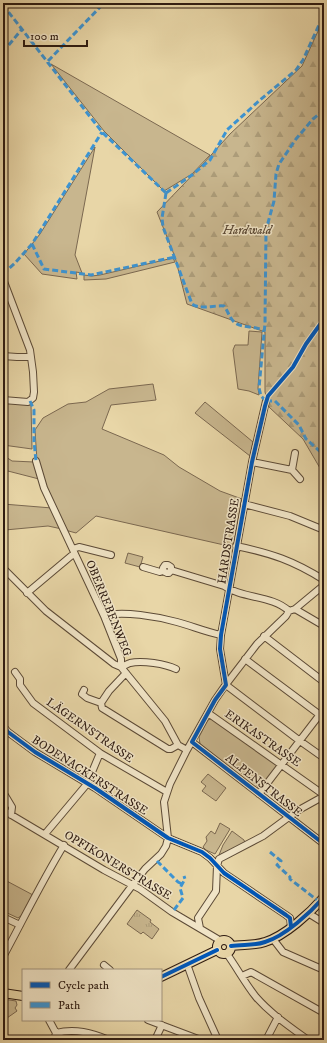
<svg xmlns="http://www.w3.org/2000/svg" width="327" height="1043" font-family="'IM FELL DW Pica',serif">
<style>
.green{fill:#c8b68e;stroke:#7b6850}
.forest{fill:url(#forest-firs);stroke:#7b6850}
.park{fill:url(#park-tufts);stroke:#7b6850}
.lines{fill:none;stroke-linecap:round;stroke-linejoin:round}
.minor-casing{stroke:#5c4a36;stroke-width:8}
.major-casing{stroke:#2e1b11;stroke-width:10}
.minor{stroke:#f0e4c6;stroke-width:6}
.major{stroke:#e8d6a7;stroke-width:8}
.quiet{stroke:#3c94d3;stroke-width:3;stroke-dasharray:6 3;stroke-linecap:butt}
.cycleway-casing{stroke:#f0e4c6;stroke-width:6}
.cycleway{stroke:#0057b8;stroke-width:4}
.labels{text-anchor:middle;stroke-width:3;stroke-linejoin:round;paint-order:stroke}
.park-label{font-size:12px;font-style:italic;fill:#5c4a36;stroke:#f0e4c6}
.street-label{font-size:12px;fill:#2e1b11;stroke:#f0e4c6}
</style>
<defs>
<pattern id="forest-firs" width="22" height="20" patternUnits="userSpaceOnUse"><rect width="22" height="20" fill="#c8b68e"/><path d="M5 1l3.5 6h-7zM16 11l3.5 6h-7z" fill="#ac9c79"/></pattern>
<pattern id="park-tufts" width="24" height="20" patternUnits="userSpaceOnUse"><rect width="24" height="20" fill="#c8b68e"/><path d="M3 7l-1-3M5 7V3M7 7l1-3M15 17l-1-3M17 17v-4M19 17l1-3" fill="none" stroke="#ac9c79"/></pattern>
</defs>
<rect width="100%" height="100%" fill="#e8d6a7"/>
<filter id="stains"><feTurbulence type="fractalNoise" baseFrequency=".005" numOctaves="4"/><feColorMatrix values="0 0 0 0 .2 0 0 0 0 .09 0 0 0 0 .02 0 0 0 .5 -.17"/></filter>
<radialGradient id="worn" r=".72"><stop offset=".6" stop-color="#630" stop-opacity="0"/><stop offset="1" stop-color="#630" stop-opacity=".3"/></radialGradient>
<path class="green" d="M51,64l159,91 -18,19 -28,17 -60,-60z
M95,147l-20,108 7,18 -6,-1 1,7 -35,-5 -18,-20 16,-20z
M173,258l2,4 -69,17 -22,1v-5l8,1 8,-1z
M249,331l13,1 -4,56 1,7 -10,-4 -11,-2 -5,-39 2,-5h13z
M153,384l3,16 -45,5 -9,24 62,26 15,12 41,24 22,8 -9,48 -137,-31 -20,17 -11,-3 -19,-41 -9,-28 -2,-31 8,-12 25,-14 18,-2 23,-13z
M3,402l28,3 1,44 -29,-4z
M205,402l48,40 -3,14 -55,-43z
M3,455l9,6 22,1 5,17 -35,-9 -1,1z
M3,504l49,4 10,21 -14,-3 -43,4 -2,2z
M128,553l15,4 -3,10 -15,-4z
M213,718l65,47 -19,26 -2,-2 1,-3 -24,-19 -2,2 -32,-25 -1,-7 9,-17z
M208,774l18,14 -10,13 -14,-10 4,-5 -5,-4z
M220,823l10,6 -15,25 -9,-4 -3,-3 4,-6 -1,-4 5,-6 4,3z
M232,831l12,9 1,3 -26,12 4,-10z
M3,879l30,16 -11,20 -4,3 -15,-7z
M3,999l13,2 1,4 -2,3 2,3 -10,7 -2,-3 -2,1z"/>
<path class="forest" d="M324,18v457l-21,-36 -34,-32 -4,-15v-60l-78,-28 -12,-47 -18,-45 46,-48 27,-30 72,-68z"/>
<path class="park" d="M137,910l14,10 -1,2 9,7 -7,10 -9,-7 -2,2 -14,-10z"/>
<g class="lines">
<g class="minor-casing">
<path id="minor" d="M3,279l27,71 3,22 1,20 -1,6 -5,4 -25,-2
M3,356l14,1h14
M36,461l8,27 60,128 17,43v8
M252,462l40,8 8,9
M292,470l3,-17
M244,504l46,12 34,14
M236,546c35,7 58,15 88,34
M73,549l6,-2 32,8
M143,567l17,5 3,-1
M3,568l43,43 68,53 7,3 44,54 13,24 9,5
M171,570l-2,3h-2l-4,-2v-3l2,-3h3l3,2v3l53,16c19,13 48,9 65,25
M27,593l44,-37 4,-2
M295,609l29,17
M104,616c17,-6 55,1 73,6 15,4 29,10 44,13
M264,636l60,46
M245,659l79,59
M121,667c3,-1 6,-3 9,-4 12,-3 36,1 46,6
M15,672l5,7v6l13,18 67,50 67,39
M126,673l-17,18 -8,12 1,5 66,41h3l7,-4
M226,685l-6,-36 1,-14 31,-173 14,-61
M226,685l74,56 24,17
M84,690l-2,4 5,4 14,5
M208,713l116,82
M3,726l5,6 27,20 60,36 73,50 34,14 8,6 14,15 62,42 4,3 1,9
M192,742l132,102
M3,792l9,15 -1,8
M259,794l65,-85
M3,810l101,60 36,19 32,23 49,29
M45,834l42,-50 13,-31
M308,913l16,10
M3,917l17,8
M200,928l-2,-10 18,-27 1,-25 2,-7 44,-23 34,-25 27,-15
M273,939l10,13 41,18
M227,954c10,14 18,29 29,43 15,17 34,30 52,43
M3,957c20,-37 39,-76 61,-112
M187,964l12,34 19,42
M104,965l6,5
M69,970l62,-83 14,-18 16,-15 5,-8 2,-8 -4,-36 6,-18 17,-34 28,-50 9,-13 33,-43 29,-28 3,-5 6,-2 29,-24
M242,976l9,-4 73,41
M49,1020l7,13 -2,7
M148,1020l53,20
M56,1033c19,-5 36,0 53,7
M155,1040l7,-15
M266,1040l12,-23"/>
</g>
<g class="major-casing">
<path id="major" d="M217 947a7 7 0 1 1 14 0a7 7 0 1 1-14 0Z
M231,946c11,-2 23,0 34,-4 20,-6 45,-29 59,-45
M161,977l56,-27
M3,993l20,3"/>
</g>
<use href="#minor" class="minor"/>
<use href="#major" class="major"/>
<path class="quiet" d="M3,5l99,127 64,61
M3,52l19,-23
M48,61l56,-58
M166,193l26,-18 18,-15 17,-30 33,-30 36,-30 7,-10 21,-46
M166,193l-4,25 1,9 29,77c9,6 22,1 32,2 4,5 5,11 10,16 8,7 21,3 30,9
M32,244l12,25 47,6 84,-18
M3,274l12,-11 17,-19 70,-112
M30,401l4,9v31l2,20
M266,401l-5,-5 -2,-8 6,-65 1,-93 8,-29 2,-27 3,-10 17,-25 17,-20 11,-9
M266,401h9l24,24 7,14 18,16
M270,852l11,9 -4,4 13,12v2l27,21
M157,861l21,21 4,2
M174,910l9,-12 -3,-10 5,-9 -1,-3"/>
<g class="cycleway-casing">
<path id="cycleway" d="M324,319l-18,25 -13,23 -25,29 -3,10 -13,56 -31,173 -1,14 6,36 -11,15 -23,42 132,102
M3,726l5,6 27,20 60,36 73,50 34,14 8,6 14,15 62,42 4,3 1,9
M231,946c11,-2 23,0 34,-4 20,-6 45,-29 59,-45
M161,977l56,-27"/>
</g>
<use href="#cycleway" class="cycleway"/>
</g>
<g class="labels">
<g class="park-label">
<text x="247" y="234">Hardwald</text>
</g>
<g class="street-label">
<text transform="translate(228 541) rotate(-81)" y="4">HARDSTRASSE</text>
<text transform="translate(109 608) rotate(68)" y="4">OBERREBENWEG</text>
<text transform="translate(90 730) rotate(35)" y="4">LÄGERNSTRASSE</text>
<text transform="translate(263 738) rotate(35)" y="4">ERIKASTRASSE</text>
<text transform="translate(90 775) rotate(33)" y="4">BODENACKERSTRASSE</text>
<text transform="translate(264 785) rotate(38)" y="4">ALPENSTRASSE</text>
<text transform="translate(118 865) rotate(31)" y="4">OPFIKONERSTRASSE</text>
</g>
</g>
<rect width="327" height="1043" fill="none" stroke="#e8d6a7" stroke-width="16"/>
<rect x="4" y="4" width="319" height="1035" fill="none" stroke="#2e1b11" stroke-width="2"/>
<rect x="8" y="8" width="311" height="1027" fill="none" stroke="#2e1b11"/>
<rect x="22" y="969" width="140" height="52" fill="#f0e4c6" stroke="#a2947e"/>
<rect x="30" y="982" width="20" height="6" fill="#0057b8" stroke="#a2947e"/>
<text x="58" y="989" font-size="12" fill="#2e1b11">Cycle path</text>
<rect x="30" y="1002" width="20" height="6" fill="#3c94d3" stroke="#a2947e"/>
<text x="58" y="1009" font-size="12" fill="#2e1b11">Path</text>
<path d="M24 40v6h63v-6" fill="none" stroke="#2e1b11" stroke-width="2"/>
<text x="30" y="40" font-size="12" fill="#2e1b11" stroke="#f0e4c6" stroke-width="3" paint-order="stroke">100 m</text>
<rect width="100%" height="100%" filter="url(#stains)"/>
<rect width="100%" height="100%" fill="url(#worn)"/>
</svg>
